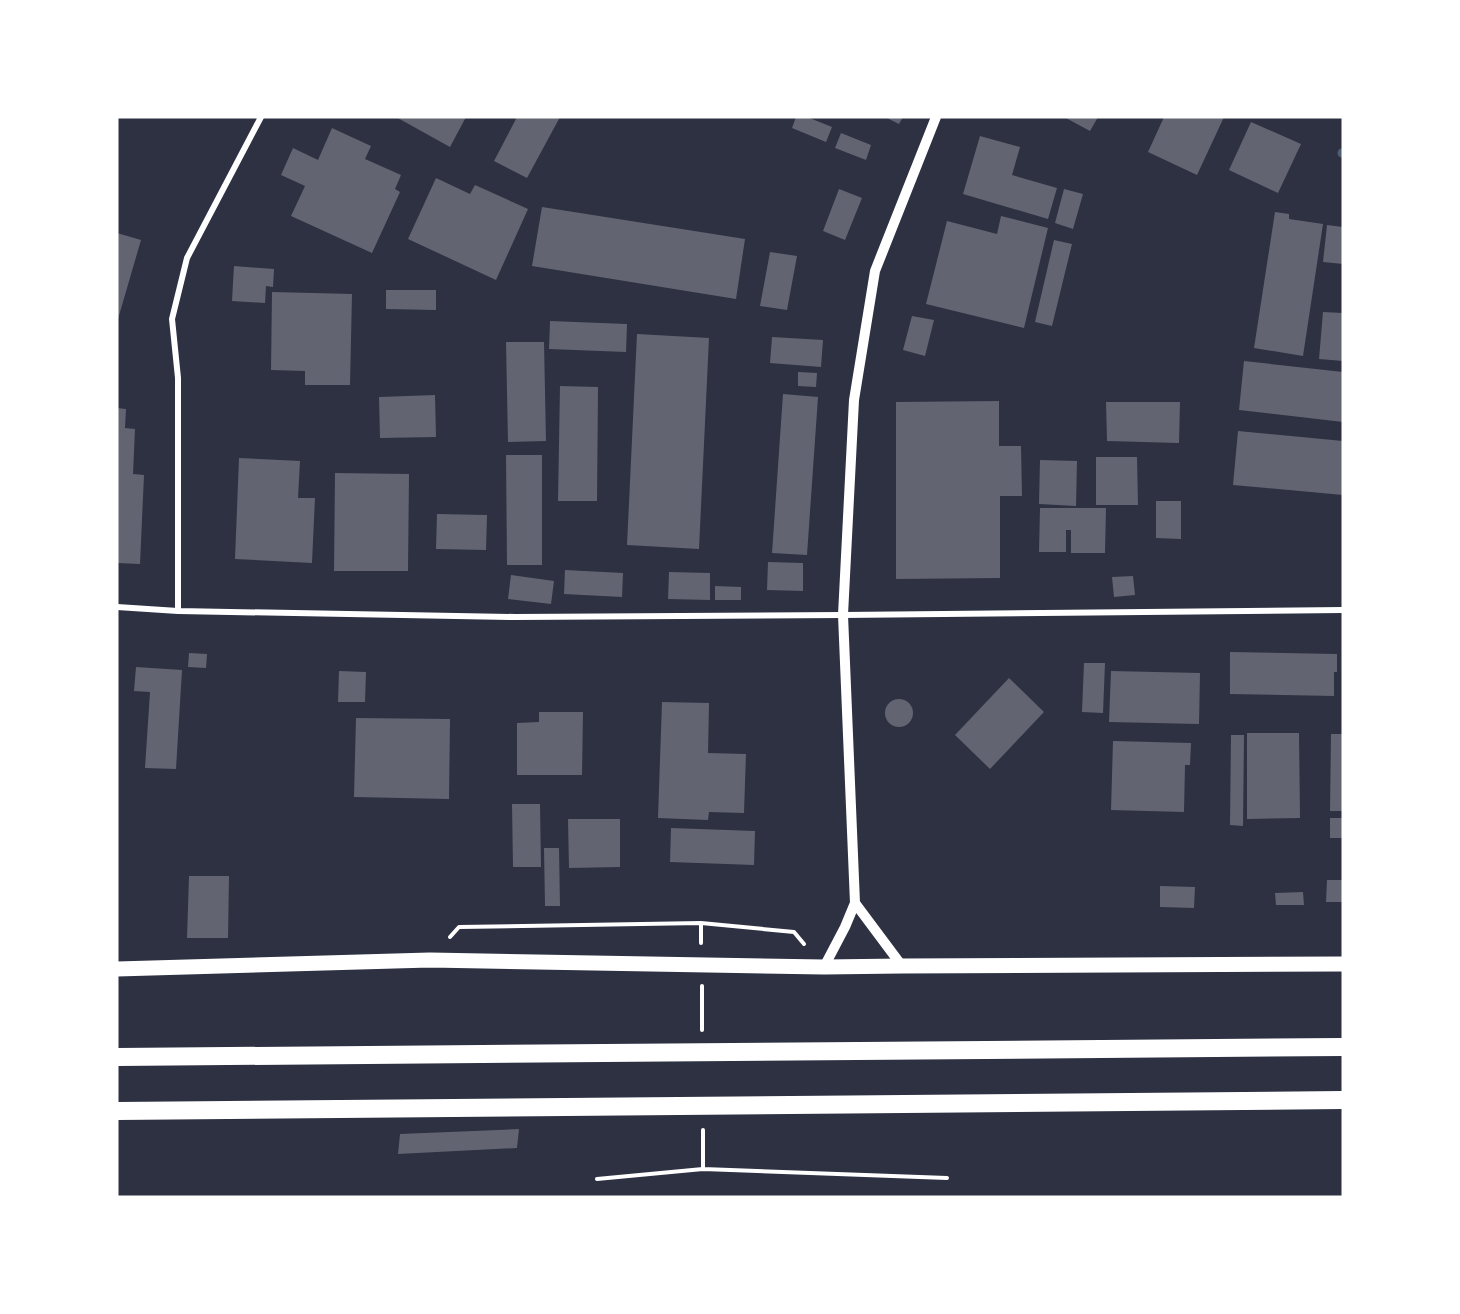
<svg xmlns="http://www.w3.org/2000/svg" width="1460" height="1314" font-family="Quicksand,sans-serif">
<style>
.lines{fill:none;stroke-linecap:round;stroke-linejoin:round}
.stream{stroke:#4f5d75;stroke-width:9}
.building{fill:#626471}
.path{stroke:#fff;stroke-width:4}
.minor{stroke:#fff;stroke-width:6}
.tertiary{stroke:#fff;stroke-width:10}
.primary{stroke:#fff;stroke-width:15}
.motorway{stroke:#fff;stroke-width:18}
</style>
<rect width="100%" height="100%" fill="#2d3142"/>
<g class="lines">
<path class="stream" d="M1342,153h1"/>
</g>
<path class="building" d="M396,117h70l-16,30z
M517,117h43l-33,61 -33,-17z
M796,117h11l25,10 -6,15 -34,-14z
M885,117h18l-4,7z
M1064,117h34l-8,14z
M1164,117h60l-27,58 -49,-23z
M1251,122l50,22 -23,49 -49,-23z
M332,128l39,18 -6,13 36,16 -6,14 5,3 -28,61 -81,-37 14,-30 -24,-11 12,-27 25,12z
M841,133l30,12 -5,15 -31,-12z
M980,136l40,11 -8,28 45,13 -9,31 -85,-25z
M436,178l34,16 5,-9 53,24 -32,71 -88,-41z
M839,189l23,9 -17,42 -22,-9z
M1064,189l19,5 -10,35 -18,-6z
M542,207l203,32 -9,60 -204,-33z
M1275,212l14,2v5l34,5 -20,132 -49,-8z
M1001,216l47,12 -24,100 -98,-24 21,-83 50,13z
M1327,225l16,2v37l-20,-2z
M117,233l24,7 -23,79h-1z
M1054,240l18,4 -20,82 -17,-4z
M770,252l27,4 -10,54 -27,-4z
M234,266l40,3 -1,18 -7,-1 -1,17 -33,-2z
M386,290h50v20l-50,-1z
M272,292l80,2 -2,91h-45v-14l-34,-1z
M1323,312l20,1v48l-24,-2z
M912,316l22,4 -9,36 -22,-6z
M550,321l77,3 -1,28 -77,-3z
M637,334l72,4 -10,211 -72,-4z
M772,337l51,3 -2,27 -51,-4z
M506,342h38l2,99 -38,1z
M1244,361l99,11v50l-104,-12z
M798,372l19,1 -1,14 -18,-1z
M560,386l38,1 -1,114h-39z
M783,394l35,3 -11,158 -35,-2z
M435,395l1,42 -56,1 -1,-41z
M999,401v45h22l1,50h-22v82l-104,1v-177z
M1106,402h74l-1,41 -72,-2z
M117,408l9,1 -1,19 10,1 -2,45 11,1 -4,89 -23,-1z
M1238,431l105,10v54l-110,-10z
M506,455h36v110h-35z
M1096,457h41l1,48h-42z
M239,458l61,3 -2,37h17l-3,65 -77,-4z
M1040,460l37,1 -1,45 -37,-2z
M335,473l74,1 -1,97h-74z
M1156,501h25v38l-25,-1z
M1040,508h66l-1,45h-34v-23h-5v22h-27z
M437,514l50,1 -1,35 -50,-1z
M768,562l35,1v28l-36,-1z
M565,570l58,3 -1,24 -58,-3z
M669,572l41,1v27l-42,-1z
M511,575l43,6 -3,23 -43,-5z
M1133,576l2,19 -21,2 -2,-20z
M715,586l26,1v13h-26z
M1230,652l107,2v18h-3v24l-104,-2z
M189,653l18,1 -1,14 -18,-1z
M1084,663h21l-2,50 -21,-1z
M136,667l46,3 -6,99 -31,-1 5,-76 -16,-1z
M339,671l27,1 -1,30h-27z
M1111,671l89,2 -1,51 -90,-2z
M1009,678l35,34 -54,57 -35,-34z
M885 713a14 14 0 1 1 28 0a14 14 0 1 1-28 0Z
M662,702l47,1 -1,50 38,1 -2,59 -35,-1 -1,8 -50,-2z
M539,712h44l-1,63h-65v-52l22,-1z
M356,718l94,1 -1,80 -95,-2z
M1247,733h52l1,85 -53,1z
M1331,734h12v77h-13z
M1231,735h13l-1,91 -13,-1z
M1113,741l78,2 -1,22h-5l-1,47 -73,-2z
M512,804h28l1,63h-28z
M1330,818h13v20h-13z
M568,819h52v48l-51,1z
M671,828l84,3 -1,34 -84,-3z
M544,848h15l1,58h-15z
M189,876h40l-1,62h-41z
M1327,880h16v22h-17z
M1160,886l35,1 -1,21 -34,-1z
M1303,892l1,13h-28l-1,-12z
M519,1129l-2,19 -119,6 2,-20z"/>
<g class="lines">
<path class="path" d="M701,924v19
M450,937l9,-10 242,-4 93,9 10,12
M702,986v44
M703,1130v39
M597,1179l106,-10 244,9"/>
<path class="minor" d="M117,607l61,4 337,6 328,-2 500,-5
M178,611v-233l-6,-59 15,-61 74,-141"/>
<path class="tertiary" d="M855,903l47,63
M824,967l21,-40 10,-24 -12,-288 11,-215 21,-129 61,-154"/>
<path class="primary" d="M117,969l313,-9 394,7 78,-1 441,-2"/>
<path class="motorway" d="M117,1057l1226,-10
M117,1111l1226,-11"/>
</g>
<rect width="1460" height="1314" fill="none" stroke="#ffffff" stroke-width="237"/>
</svg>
